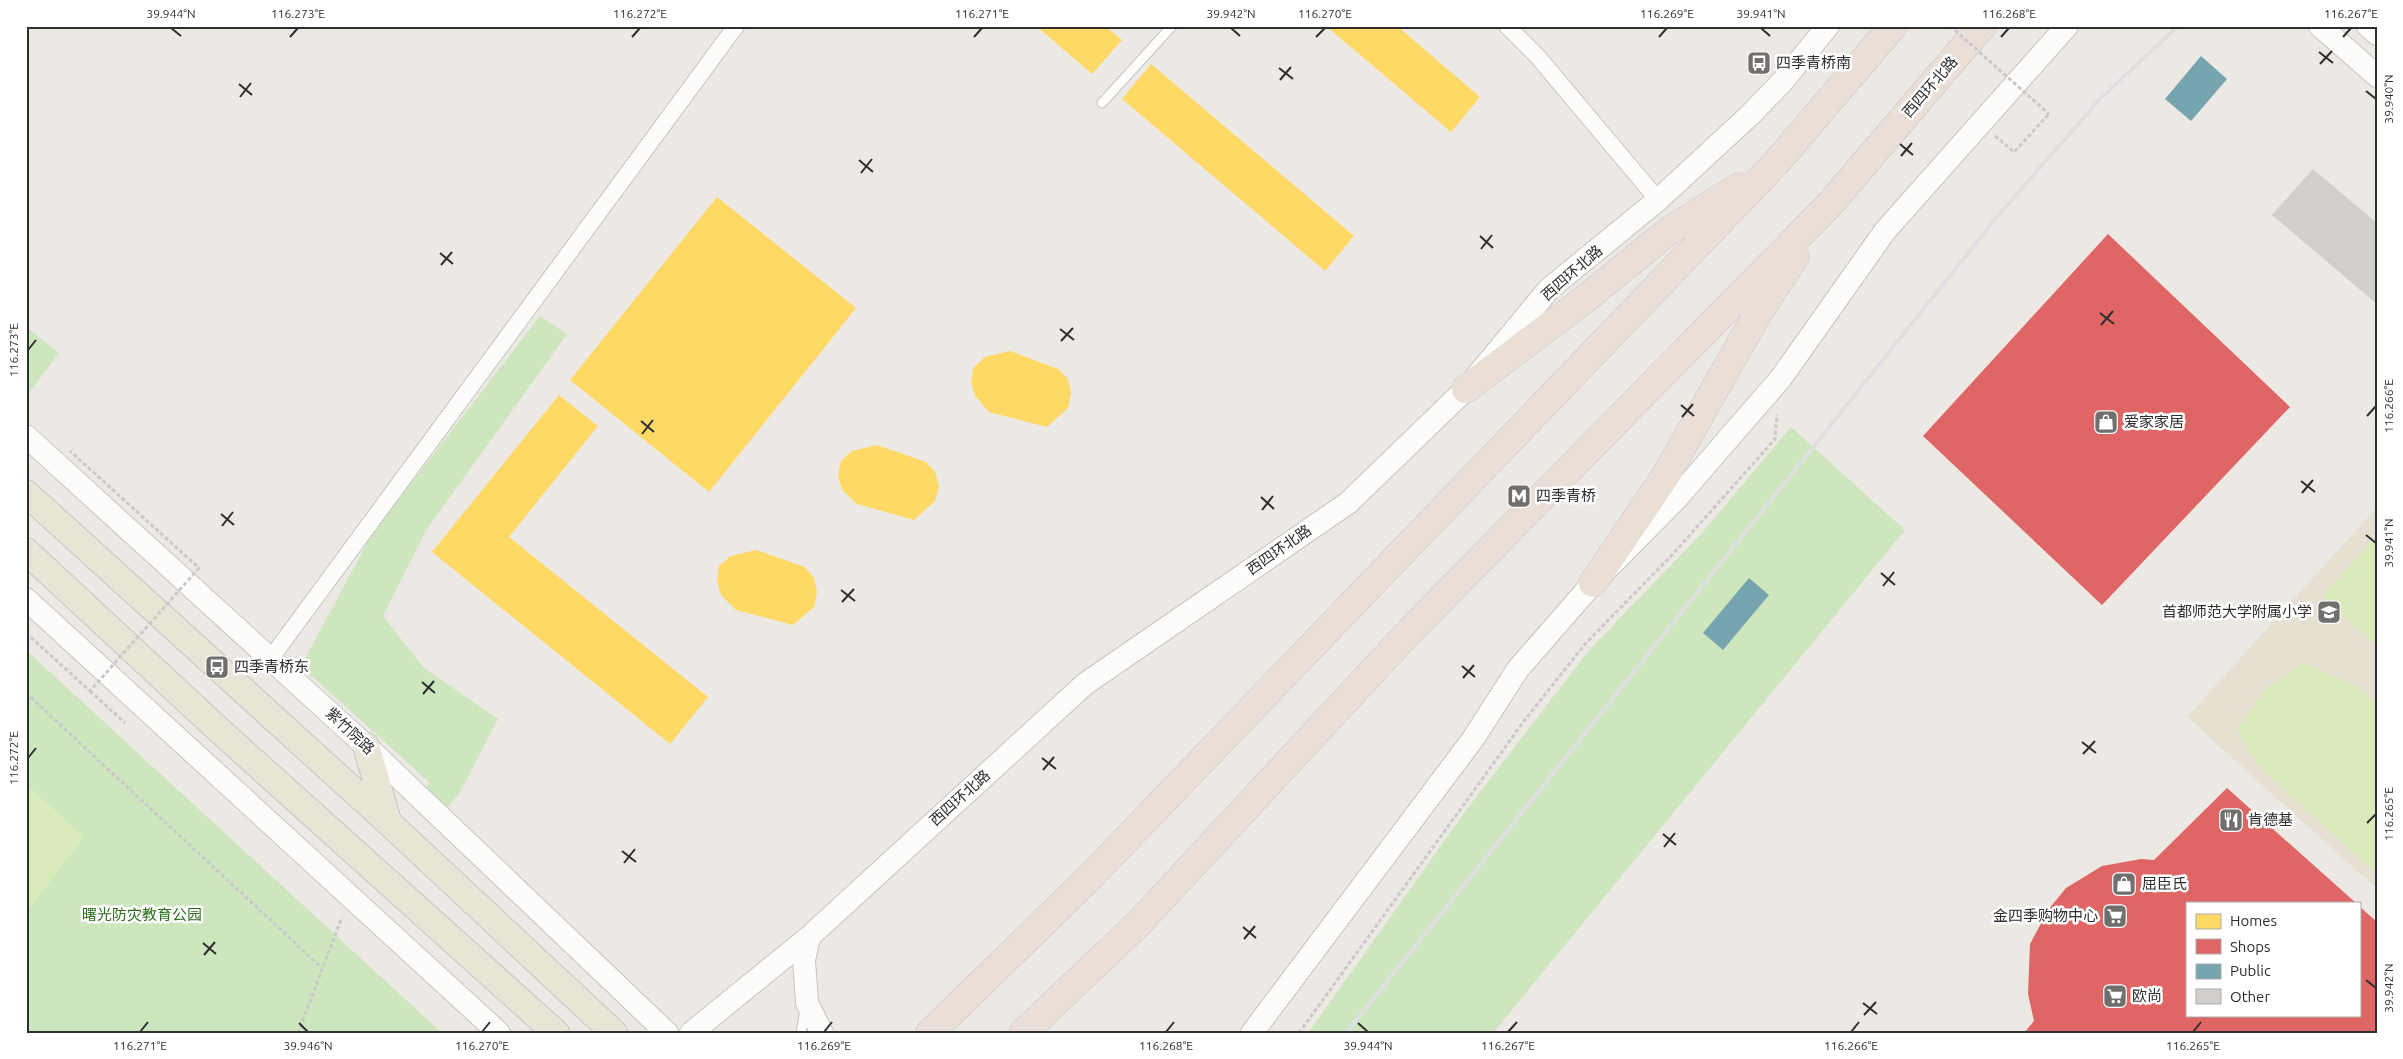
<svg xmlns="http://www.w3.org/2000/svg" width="2403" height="1059" font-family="Ubuntu,'Noto Sans SC',sans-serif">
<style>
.education{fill:#e6e0d3}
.green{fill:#cee6be}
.pitch{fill:#d9eabb}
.homes{fill:#ffd966}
.shops{fill:#e06666}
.public{fill:#76a5af}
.building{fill:#d1cecb}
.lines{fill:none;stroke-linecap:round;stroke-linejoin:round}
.lane-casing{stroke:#c5c4c5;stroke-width:11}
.street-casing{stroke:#c5c4c5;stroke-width:18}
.secondary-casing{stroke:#c5c4c5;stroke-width:24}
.primary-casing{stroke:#c6c5c4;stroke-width:28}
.highway-casing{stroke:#c6c5c4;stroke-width:29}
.path{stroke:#c9c9c8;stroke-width:3;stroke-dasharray:4 2.5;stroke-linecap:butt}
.lane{stroke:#fcfcfb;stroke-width:9}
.street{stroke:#fcfcfb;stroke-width:16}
.secondary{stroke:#fcfcfb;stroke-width:22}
.primary{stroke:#e8e4d6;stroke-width:26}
.highway{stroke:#eadfd6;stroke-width:28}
.rail{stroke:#dfdfe1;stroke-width:4}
.path-bridge{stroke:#c9c9c8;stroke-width:3;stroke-dasharray:4 2.5;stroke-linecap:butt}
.ticks{fill:none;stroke:#2e2e2e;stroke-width:2}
.labels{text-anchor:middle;stroke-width:5;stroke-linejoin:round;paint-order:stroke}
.poi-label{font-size:15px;fill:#2e2e2e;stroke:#fff;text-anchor:start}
.street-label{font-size:15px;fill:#2e2e2e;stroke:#fff}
.park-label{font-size:15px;fill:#2c6e1b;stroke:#fff}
.neatline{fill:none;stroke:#2e2e2e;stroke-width:2}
.ticks-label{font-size:12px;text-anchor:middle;fill:#2e2e2e}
</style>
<rect width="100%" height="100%" fill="#ece8e4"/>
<path class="education" d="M2377,507v382l-190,-172z"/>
<path class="green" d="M540,316l27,18 -140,195 -44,87 41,52 74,51 -39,75 -15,17 -20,-18 5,-11 -128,-116 71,-132z
M26,327l33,26 -33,44z
M1791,427l114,103 -412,503h-185l159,-224 123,-160 111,-115z
M26,650l416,383h-416z"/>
<path class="pitch" d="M2377,535v111l-55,-49z
M2303,663l56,25 18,17v169l-119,-109 -21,-35 28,-40z
M26,784l58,53 -58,76z"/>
<path class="homes" d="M1036,26h69l17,14 -30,34z
M1326,26h71l83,71 -29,35z
M1151,64l203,172 -29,35 -203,-172z
M717,197l139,111 -147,184 -139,-112z
M1010,351l48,18 10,10 3,14 -3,15 -21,19 -58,-15 -14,-16 -4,-14 2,-14 12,-11z
M559,395l39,31 -89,111 199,160 -38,47 -238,-192z
M877,445l49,17 9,10 4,14 -4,15 -21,19 -57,-16 -15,-14 -4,-15 3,-14 11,-10z
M756,550l49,17 9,11 3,14 -3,15 -21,18 -57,-15 -15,-15 -4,-15 2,-14 12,-10z"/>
<path class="shops" d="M2108,234l182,173 -188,198 -179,-169z
M2227,788l129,115h-169v112h172v-109l18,16v111h-353l10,-12 -6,-27 2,-50 18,-34 18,-22 36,-22 39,-7 13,1z"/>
<path class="public" d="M2201,56l26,23 -36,42 -26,-22z
M1749,578l20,17 -46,55 -20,-17z"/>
<path class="building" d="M2313,169l64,54v81l-105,-89z"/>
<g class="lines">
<g class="lane-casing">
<path id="lane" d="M1102,103l70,-77
M801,1033l4,-23"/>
</g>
<g class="street-casing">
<path id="street" d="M1507,26l31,31 120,143
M271,658l465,-632"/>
</g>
<g class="secondary-casing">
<path id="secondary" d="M2320,26l57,50
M2368,26l9,8
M26,436l340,310 301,287
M26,599l473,434
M809,937l-5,23 3,43 15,30
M691,1033l118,-96 276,-253 263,-181 118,-114 83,-100 109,-89 92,-85 32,-33 46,-56
M1252,1033l221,-294 45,-70 75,-86 84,-85 104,-120 104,-147 182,-205"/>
</g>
<g class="primary-casing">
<path id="primary" d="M26,493l362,329 226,211
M26,551l194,180 336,302
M366,746l22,75"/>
</g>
<g class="highway-casing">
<path id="highway" d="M1466,389l119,-90 85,-69 69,-43
M1593,583l73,-108 92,-162 37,-56
M930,1033l160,-156 686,-714 117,-137
M1023,1033l115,-109 271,-292 420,-427 153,-179"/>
</g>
<path class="path" d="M1995,136l19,16 35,-38
M90,691l35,32
M26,693l296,275
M298,1033l44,-116
M1299,1033l225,-312 61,-77 87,-89 103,-116 2,-25"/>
<use href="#lane" class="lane"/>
<use href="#street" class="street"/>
<use href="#secondary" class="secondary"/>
<use href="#primary" class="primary"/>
<use href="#highway" class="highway"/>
<path class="rail" d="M1346,1033l650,-815 105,-120 77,-72"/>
<path class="path-bridge" d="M1950,26l99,88
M26,633l64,58 109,-123 -129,-117"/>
</g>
<path class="ticks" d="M171,28l10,8M1231,28l9,8M1761,28l9,8M290,37l8,-9M632,37l8,-9M974,37l8,-9M1316,37l9,-9M1659,37l8,-9M2001,37l8,-9M2343,37l8,-9M2319,52l14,11M2320,64l12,-13M1279,68l14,11M1280,80l11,-13M239,84l13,11M2366,91l10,8M240,97l11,-14M1900,144l13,11M1901,156l11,-13M859,160l14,12M861,173l11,-14M1480,236l13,12M1481,249l11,-14M440,253l13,11M441,265l11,-13M2100,313l14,11M2101,325l12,-14M1060,329l14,11M1061,341l12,-13M28,350l8,-10M1681,405l13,11M2367,416l9,-10M1682,417l11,-13M641,421l13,11M642,434l11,-14M2301,481l14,11M2302,493l11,-13M1261,497l13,12M1262,510l11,-14M221,514l13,11M222,526l11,-14M2366,535l10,8M1881,573l14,12M1883,586l11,-14M841,590l14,11M842,602l12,-13M1462,666l13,11M1463,678l11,-13M422,682l13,11M423,694l11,-13M2082,742l14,11M2083,754l12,-13M28,758l8,-10M1042,758l14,11M1043,770l11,-13M2367,823l9,-9M1663,834l13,11M1664,847l11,-14M622,851l14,11M624,863l11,-14M1243,927l13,11M1244,939l11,-13M203,943l13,11M204,955l11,-13M2366,980l10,8M1863,1003l14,11M1864,1015l12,-13M299,1023l9,9M1358,1023l10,9M140,1032l8,-10M482,1032l8,-10M824,1032l8,-10M1166,1032l8,-10M1508,1032l9,-10M1851,1032l8,-10M2193,1032l8,-10"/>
<defs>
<g id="bus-square" transform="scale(1.25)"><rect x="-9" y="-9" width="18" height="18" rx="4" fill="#706f6e" stroke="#fff"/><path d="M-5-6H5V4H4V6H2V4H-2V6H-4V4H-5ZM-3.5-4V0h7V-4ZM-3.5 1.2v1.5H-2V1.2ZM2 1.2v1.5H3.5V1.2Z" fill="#fff"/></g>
<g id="shop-square" transform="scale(1.25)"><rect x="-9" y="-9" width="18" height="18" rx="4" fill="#706f6e" stroke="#fff"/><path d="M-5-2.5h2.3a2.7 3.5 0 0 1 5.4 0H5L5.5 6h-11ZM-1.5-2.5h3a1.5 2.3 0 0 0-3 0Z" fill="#fff"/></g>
<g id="metro-square" transform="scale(1.25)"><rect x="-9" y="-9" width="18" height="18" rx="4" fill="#706f6e" stroke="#fff"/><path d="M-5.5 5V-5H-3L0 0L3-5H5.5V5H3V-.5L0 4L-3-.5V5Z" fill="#fff"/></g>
<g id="school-square" transform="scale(1.25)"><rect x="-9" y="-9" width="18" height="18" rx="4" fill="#706f6e" stroke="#fff"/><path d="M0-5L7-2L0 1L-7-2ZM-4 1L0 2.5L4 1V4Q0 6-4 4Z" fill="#fff"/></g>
<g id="restaurant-square" transform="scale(1.25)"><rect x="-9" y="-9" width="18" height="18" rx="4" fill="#706f6e" stroke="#fff"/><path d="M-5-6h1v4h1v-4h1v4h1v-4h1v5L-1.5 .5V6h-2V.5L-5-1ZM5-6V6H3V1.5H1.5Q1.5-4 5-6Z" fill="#fff"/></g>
<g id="supermarket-square" transform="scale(1.25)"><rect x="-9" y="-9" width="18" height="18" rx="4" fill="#706f6e" stroke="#fff"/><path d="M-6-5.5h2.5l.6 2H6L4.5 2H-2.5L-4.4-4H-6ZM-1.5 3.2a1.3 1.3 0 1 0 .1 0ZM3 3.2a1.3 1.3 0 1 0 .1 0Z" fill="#fff"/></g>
</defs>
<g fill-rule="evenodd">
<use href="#bus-square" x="1759" y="63"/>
<use href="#shop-square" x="2106" y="422"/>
<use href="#metro-square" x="1519" y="496"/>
<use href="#school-square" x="2329" y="612"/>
<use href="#bus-square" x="217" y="667"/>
<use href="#restaurant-square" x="2231" y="820"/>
<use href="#shop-square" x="2124" y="884"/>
<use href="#supermarket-square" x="2115" y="916"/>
<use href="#supermarket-square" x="2115" y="996"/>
</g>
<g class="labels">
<g class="poi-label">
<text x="1776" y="68">四季青桥南</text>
<text x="2124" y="427">爱家家居</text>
<text x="1536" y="501">四季青桥</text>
<text x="2312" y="617" text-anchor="end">首都师范大学附属小学</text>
<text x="234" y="672">四季青桥东</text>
<text x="2248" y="825">肯德基</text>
<text x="2142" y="889">屈臣氏</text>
<text x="2098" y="921" text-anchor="end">金四季购物中心</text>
<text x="2132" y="1001">欧尚</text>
</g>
<g class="street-label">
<text transform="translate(1930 87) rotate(-49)" y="5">西四环北路</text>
<text transform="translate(1572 273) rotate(-41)" y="5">西四环北路</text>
<text transform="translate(1279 550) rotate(-35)" y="5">西四环北路</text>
<text transform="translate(350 731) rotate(43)" y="5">紫竹院路</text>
<text transform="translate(960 798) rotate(-42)" y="5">西四环北路</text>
</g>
<g class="park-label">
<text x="142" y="920">曙光防灾教育公园</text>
</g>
</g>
<rect width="2403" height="1059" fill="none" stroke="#ffffff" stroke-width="55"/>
<rect x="2186" y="902" width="175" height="115" fill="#ffffff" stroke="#ababab"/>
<rect x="2196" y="914" width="25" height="15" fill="#ffd966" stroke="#ababab"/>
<text x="2230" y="926" font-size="15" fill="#2e2e2e">Homes</text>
<rect x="2196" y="939" width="25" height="15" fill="#e06666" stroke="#ababab"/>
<text x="2230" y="952" font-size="15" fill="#2e2e2e">Shops</text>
<rect x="2196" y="964" width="25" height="15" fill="#76a5af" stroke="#ababab"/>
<text x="2230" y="976" font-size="15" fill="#2e2e2e">Public</text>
<rect x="2196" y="989" width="25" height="15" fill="#d1cecb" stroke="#ababab"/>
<text x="2230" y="1002" font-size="15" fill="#2e2e2e">Other</text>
<rect x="28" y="28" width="2348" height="1004" class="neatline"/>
<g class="ticks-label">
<text x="171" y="18">39.944°N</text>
<text x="298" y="18">116.273°E</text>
<text x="640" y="18">116.272°E</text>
<text x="982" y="18">116.271°E</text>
<text x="1231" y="18">39.942°N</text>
<text x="1325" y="18">116.270°E</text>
<text x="1667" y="18">116.269°E</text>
<text x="1761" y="18">39.941°N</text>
<text x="2009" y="18">116.268°E</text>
<text x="2351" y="18">116.267°E</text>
<text transform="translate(2389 99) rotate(-90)" y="4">39.940°N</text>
<text transform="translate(14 350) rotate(-90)" y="4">116.273°E</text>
<text transform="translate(2389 406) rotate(-90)" y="4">116.266°E</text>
<text transform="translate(2389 543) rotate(-90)" y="4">39.941°N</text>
<text transform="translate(14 758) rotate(-90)" y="4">116.272°E</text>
<text transform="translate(2389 814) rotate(-90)" y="4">116.265°E</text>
<text transform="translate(2389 988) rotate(-90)" y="4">39.942°N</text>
<text x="140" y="1050">116.271°E</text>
<text x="308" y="1050">39.946°N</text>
<text x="482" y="1050">116.270°E</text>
<text x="824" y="1050">116.269°E</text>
<text x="1166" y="1050">116.268°E</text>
<text x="1368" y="1050">39.944°N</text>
<text x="1508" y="1050">116.267°E</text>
<text x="1851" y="1050">116.266°E</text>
<text x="2193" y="1050">116.265°E</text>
</g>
</svg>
